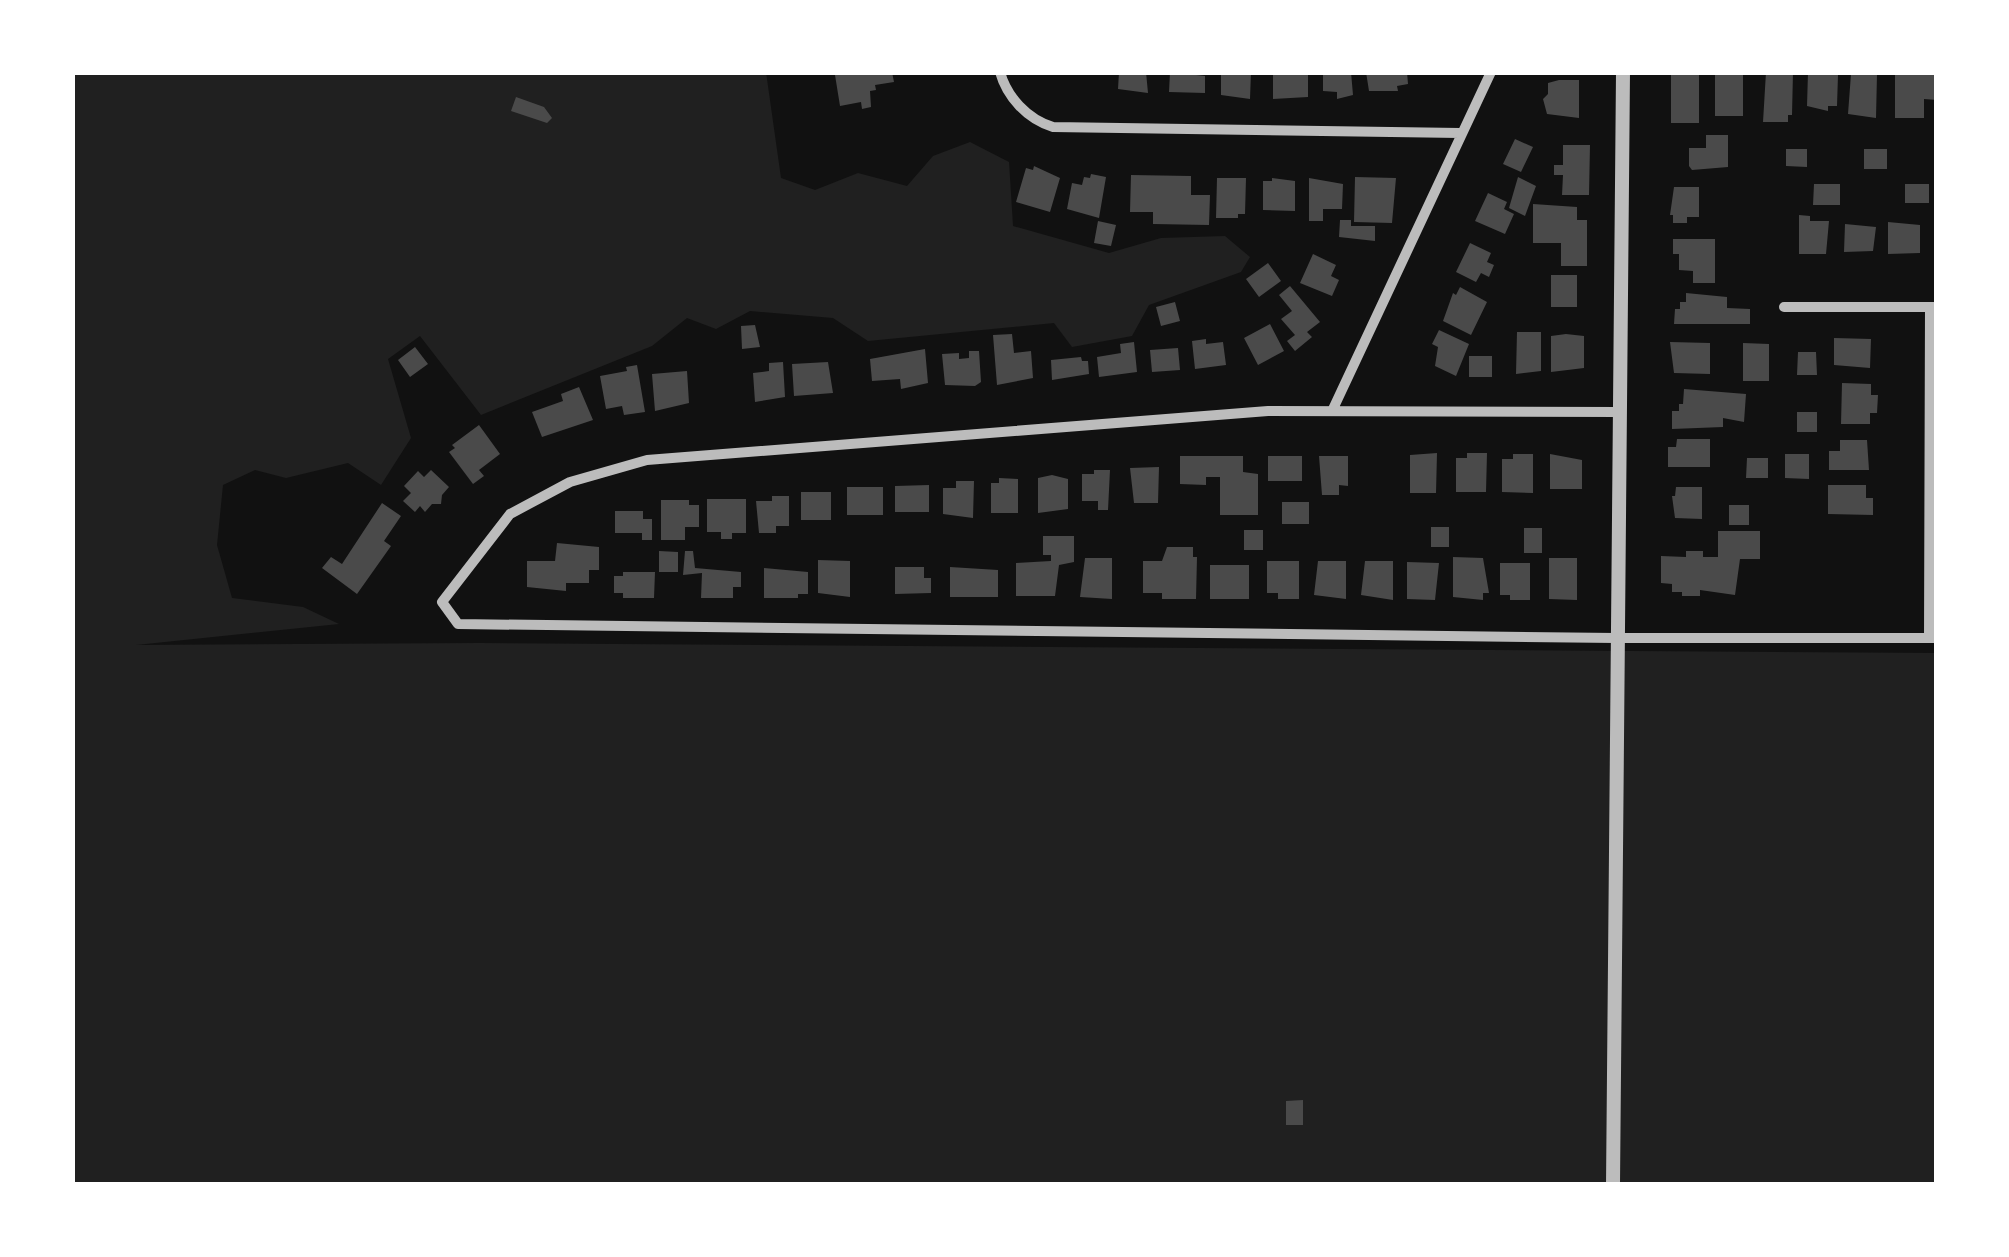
<svg xmlns="http://www.w3.org/2000/svg" width="2009" height="1257" font-family="'Open Sans',sans-serif">
<style>
.green{fill:#202020}
.building{fill:#4a4a4a}
.lines{fill:none;stroke-linecap:round;stroke-linejoin:round}
.minor{stroke:#bcbcbc;stroke-width:10}
.tertiary{stroke:#bcbcbc;stroke-width:14}
</style>
<rect width="100%" height="100%" fill="#111"/>
<path class="green" d="M72,72h694l15,106 34,12 43,-17 49,13 26,-30 37,-14 39,20 4,64 96,27 52,-15 64,-2 25,21 -9,15 -92,33 -17,31 -60,11 -18,-24 -186,18 -35,-23 -83,-7 -34,18 -29,-11 -35,28 -171,69 -61,-79 -32,23 23,79 -30,47 -33,-22 -62,15 -31,-8 -32,15 -6,60 15,53 71,9 36,17 -203,21 344,-2 1457,10v532h-1865z"/>
<path class="building" d="M854,72h38l2,10 -19,3 1,5 -6,1 1,16 -9,2 -1,-7 -21,4 -5,-31z
M1119,72h27l2,21 -30,-4z
M1170,72l35,4v17l-36,-1z
M1221,72h30l-1,27 -29,-4z
M1273,72h35v25l-35,2z
M1323,72h28l2,23 -16,4v-7l-14,-1z
M1366,72h41l1,12 -11,2 1,5h-29z
M1671,72h28v51h-28z
M1715,72h28v44h-28z
M1766,72h27l-1,43h-4v7h-25z
M1808,72l30,3 -1,31h-9v5l-21,-5z
M1895,72h42v28l-13,-1v19h-29z
M1851,74h26l-1,44 -28,-4z
M1559,80h20v38l-32,-4 -4,-15 5,-5v-11z
M516,97l28,10 8,11 -5,5 -36,-12z
M1706,135h22v32l-36,3 -3,-4v-18h17z
M1515,139l18,8 -12,25 -18,-8z
M1563,145h27l-1,50h-27l1,-20h-9v-10h9z
M1786,149h21v18l-21,-1z
M1864,149h23v20h-23z
M1034,166l26,12 -10,34 -34,-10 10,-34 7,2z
M1091,174l15,3 -7,41 -32,-9 5,-26 10,2 2,-8 6,1z
M1131,175l60,1v19h19l-1,30 -56,-1v-12h-23z
M1355,177l41,1 -4,45 -38,-1z
M1518,177l18,9 -11,30 -16,-8z
M1217,178h29l-1,36h-7v4h-22z
M1272,178l23,3v30l-32,-1v-29h9z
M1309,178l34,6 -1,25h-19v12h-14z
M1814,184h26v21h-27z
M1905,184h24v19h-24z
M1674,187h25v30h-12v6h-14v-8h-3z
M1488,193l19,9 -3,7 10,5 -9,20 -30,-13z
M1533,204l44,3v13h10v46h-26v-23h-28z
M1799,215l11,1v5h19l-3,33h-27z
M1340,220h11v6h24v15l-36,-4z
M1098,221l18,4 -5,21 -17,-3z
M1888,222l32,3v28l-32,1z
M1845,224l31,3 -3,24 -29,1z
M1673,239h42v44h-22v-12l-14,-1v-16h-6z
M1470,243l21,10 -4,9 7,3 -5,12 -8,-4 -5,9 -20,-10z
M1313,254l23,11 -5,11 8,4 -7,16 -32,-13z
M1268,263l13,18 -22,16 -13,-18z
M1551,275h26v32h-26z
M1290,286l30,36 -13,10 5,5 -17,14 -8,-10 8,-6 -14,-16 11,-8 -13,-16z
M1460,287l27,15 -16,33 -28,-14 10,-28 3,2z
M1686,293l41,4v11l23,1v15h-76l1,-15h5v-7h6z
M1175,302l5,19 -19,5 -5,-19z
M1270,324l14,27 -26,14 -14,-27z
M755,325l5,22 -18,2 -1,-23z
M1439,330l30,14 -13,32 -21,-10 3,-19 -6,-3z
M1517,332h24v39l-25,3z
M1012,334l2,19 17,-2 2,27 -36,7 -4,-50z
M1566,334l18,2v32l-33,4v-36z
M1834,338l37,1 -1,29 -36,-3z
M1206,339v5l17,-2 3,23 -31,4 -3,-28z
M1134,342l3,30 -38,5 -2,-20 24,-4 -1,-9z
M1670,342l40,1v31l-36,-1z
M1743,343l26,1v37h-26z
M415,347l13,17 -18,13 -12,-17z
M1178,348l2,22 -28,2 -2,-22z
M925,349l3,34 -27,6 -1,-10 -28,2 -2,-22z
M969,351h10l2,31 -6,4 -30,-1 -3,-31 17,-1v6l10,-1z
M1798,352h18l1,23h-20z
M1469,356h23v21h-23z
M1081,357l1,4h6l1,13 -37,6 -1,-20z
M783,362l2,35 -30,5 -2,-29 16,-2v-8z
M828,362l5,31 -39,3 -2,-32z
M637,365l8,47 -21,3 -2,-9 -16,3 -6,-33 27,-5 -1,-4z
M687,371l2,32 -34,8 -3,-37z
M1842,383l29,1v11h7l-1,18h-7v11h-29z
M579,387l14,33 -51,17 -10,-25 31,-11 -2,-7z
M1684,389l62,5 -2,28 -21,-4v9l-51,2v-18h7v-7h4z
M1797,412h20v20h-20z
M479,425l21,29 -21,16 5,6 -11,8 -24,-32 6,-4 -3,-3z
M1677,439h33v28h-42v-20h8z
M1840,440h27l2,30h-40v-19h11z
M1437,453l-1,40h-26v-38z
M1467,453h20l-1,39h-30v-34h11z
M1513,454h20v39l-31,-1v-33h11z
M1550,454l32,6v29h-32z
M1785,454h24v25l-24,-1z
M1180,456h63v16l15,2v41h-38v-38h-14v8l-26,-1z
M1268,456h34v25h-34z
M1319,456h29v30l-9,-1v10h-17z
M1747,458h21v20h-22z
M1159,467l-1,36h-24l-4,-35z
M431,470l18,17 -7,8 -1,9h-9l-7,8 -5,-6 -5,6 -12,-11 8,-8 -7,-7 14,-15 6,6z
M1094,470h16l-2,40h-10v-9h-16v-27h12z
M1052,475l16,4v30l-30,4v-35z
M999,478l19,1v34h-27v-30h8z
M956,481h18l-1,37 -30,-4v-26h13z
M929,485v27h-34v-26z
M1828,485h38v13h7v17l-45,-1z
M847,487h36v28h-36z
M1676,487h26v32l-27,-1 -3,-22h3z
M801,492h30v28h-30z
M772,496h17v30h-13v7h-17l-3,-32h16z
M707,499h39v34h-14v6h-11v-7h-14z
M661,500h28v5h10v22h-14v13h-24z
M1282,502h27v22h-27z
M382,503l19,13 -17,25 7,5 -34,48 -35,-26 9,-11 11,7z
M1729,505h20v20h-20z
M615,511h28v8h9v21h-10v-7h-27z
M1431,527h18v20h-18z
M1524,528h18v25h-18z
M1244,530h19v20h-19z
M1718,531h42v28h-20l-5,36 -35,-5v6h-18v-4h-10v-8l-11,-1v-27l25,1v-6h17v6h15z
M1043,536h31v26l-15,3 -4,31h-39v-33l35,-2v-6h-8z
M557,543l42,4v23h-10v13h-23v8l-39,-4v-26h28z
M1167,547h26v10h4l-1,42h-34v-6h-19v-32h19z
M659,551l19,1v20h-19z
M685,551h8l2,17 46,4v15h-8v11h-32l1,-25 -19,2z
M1453,557l30,1 6,35h-6v7l-30,-3z
M1085,558h27v41l-32,-2z
M1549,558h28v42l-28,-1z
M818,560l32,1v36l-32,-4z
M1267,561h32v38h-21v-6h-11z
M1318,561h28v38l-32,-4z
M1365,561h28v39l-32,-5z
M1407,562l32,1 -4,37 -28,-1z
M1500,563h30v37h-20v-5h-10z
M1210,565h39v34h-39z
M895,567h29v11h7v15l-36,1z
M950,567l48,3v27h-48z
M764,568l44,4v22h-10v4h-34z
M623,572h32l-1,26h-31v-5h-9v-17h9z
M1303,1100v25h-17v-24z"/>
<g class="lines">
<path class="minor" d="M1000,72c7,25 27,47 53,55l407,6
M1784,307h150
M1333,409l158,-337
M1619,412l-351,-1 -621,49 -77,22 -60,32 -68,88 16,22 1158,14h321
M1929,638l1,-331"/>
<path class="tertiary" d="M1613,1185l10,-1113"/>
</g>
<rect width="2009" height="1257" fill="none" stroke="#ffffff" stroke-width="150"/>
</svg>
